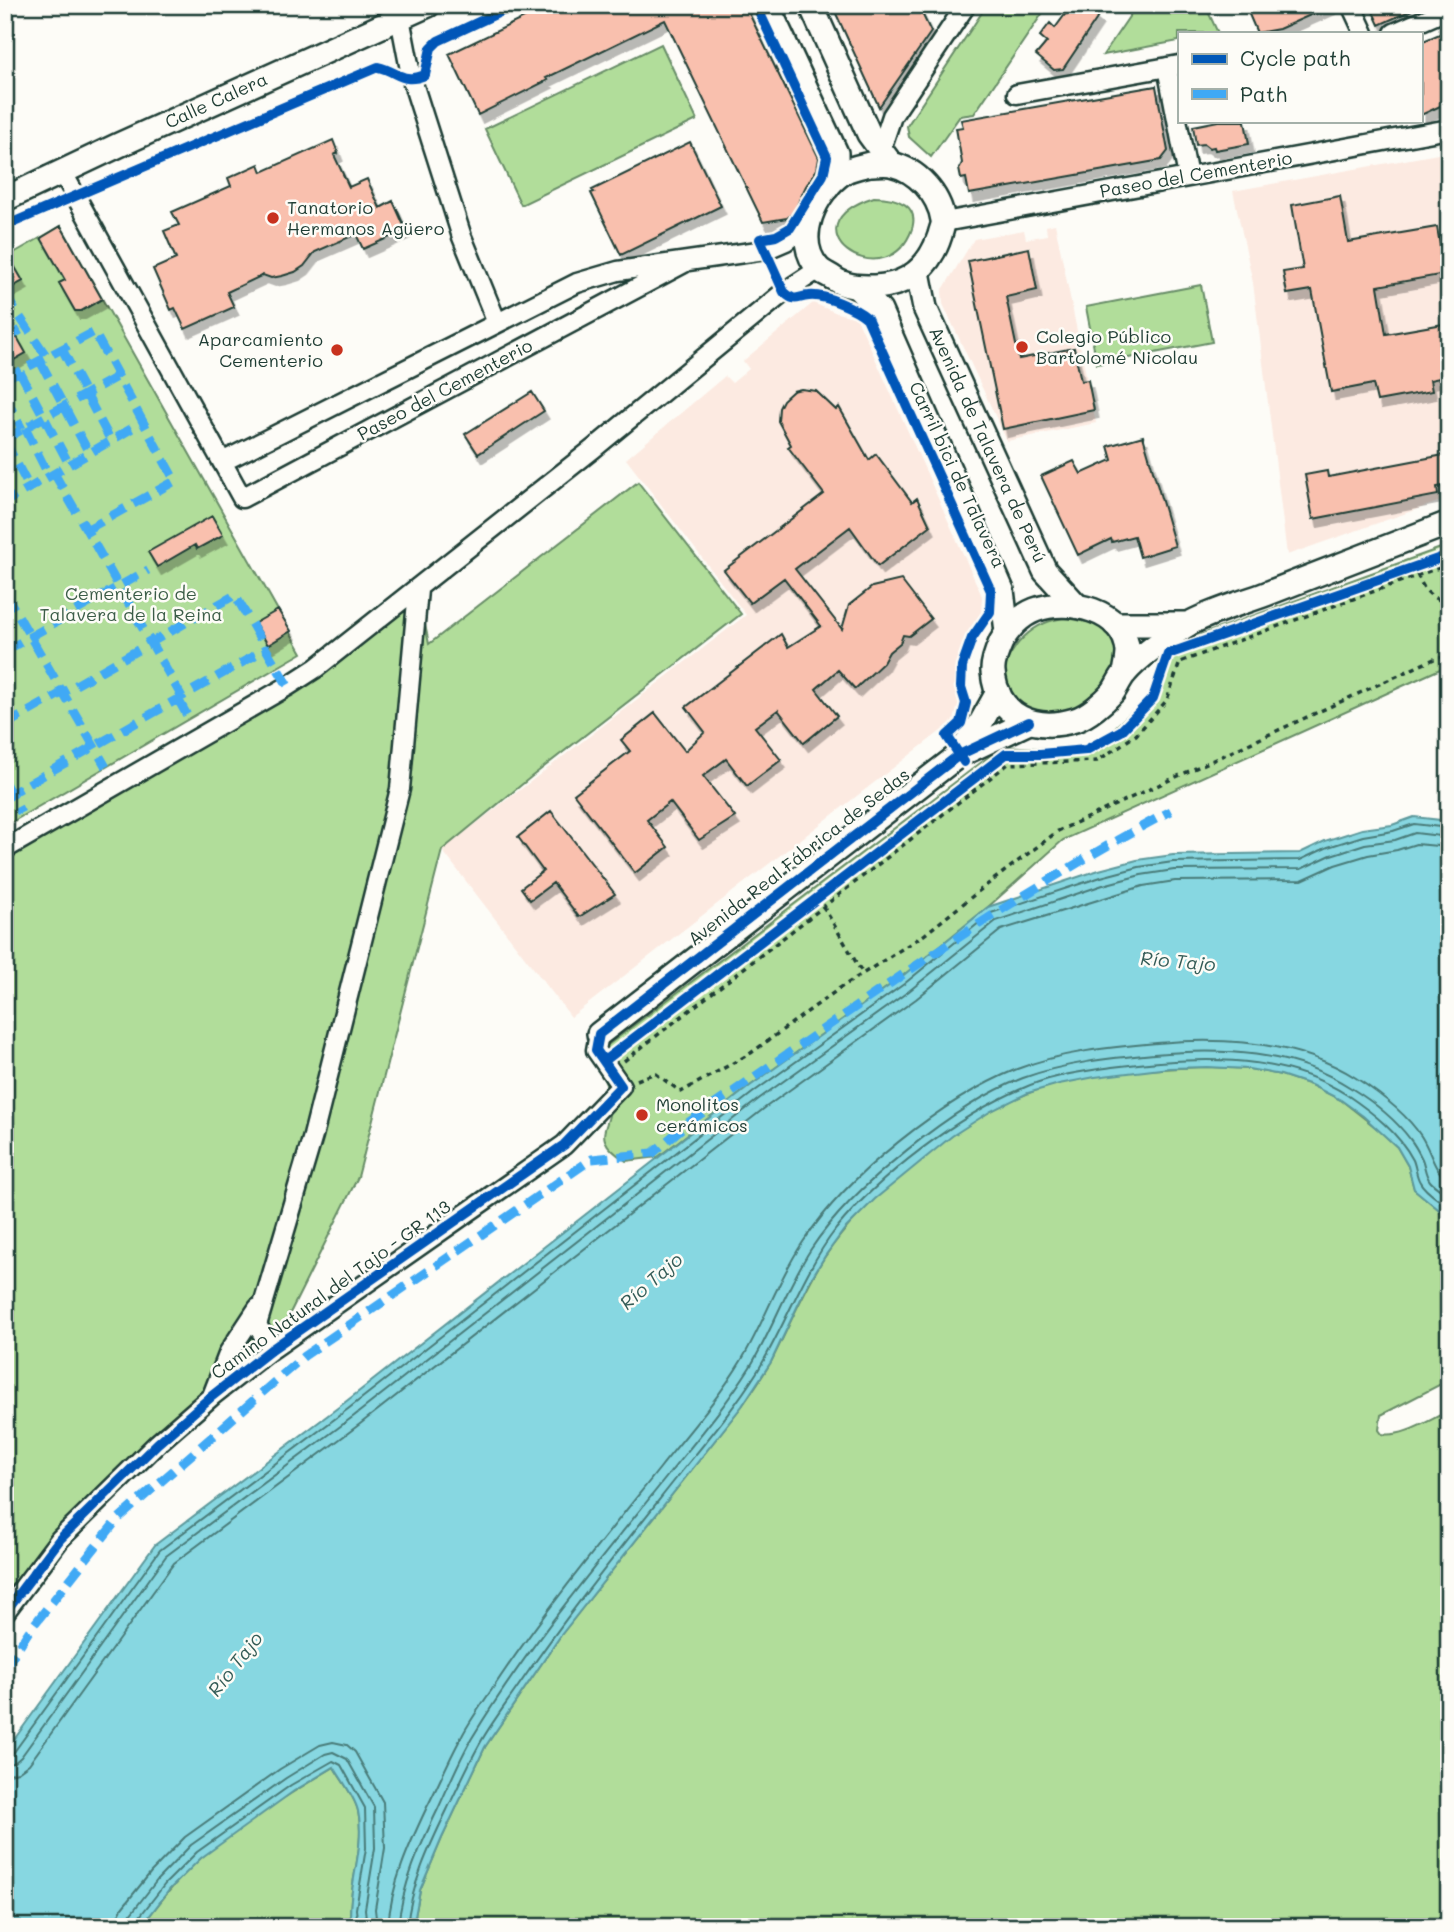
<svg xmlns="http://www.w3.org/2000/svg" width="1454" height="1932" font-family="Mali,sans-serif">
<style>
.built{fill:#fceae1}
.green{fill:#b1dd9a;stroke:#688d67;stroke-width:2}
.water{fill:#87d7e1;stroke:#5d999c;stroke-width:2}
.lines{fill:none;stroke-linecap:round;stroke-linejoin:round}
.shore{stroke:#497b79;stroke-width:2}
.building{fill:#f9c0ae;stroke:#1f3d34;stroke-width:2;filter:url(#shadow)}
.street-casing{stroke:#1f3d34;stroke-width:23}
.secondary-casing{stroke:#1f3d34;stroke-width:28}
.path{stroke:#1f3d34;stroke-width:3.5;stroke-dasharray:5 5;stroke-linecap:butt}
.street{stroke:#fdfcf7;stroke-width:18}
.secondary{stroke:#fdfcf7;stroke-width:23}
.quiet{stroke:#3fa9f5;stroke-width:9;stroke-dasharray:18 9;stroke-linecap:butt}
.cycleway-casing{stroke:#fdfcf7;stroke-width:15}
.cycleway{stroke:#0057b8;stroke-width:10}
.poi-dot{fill:#c8321e;stroke:#fdfcf7;stroke-width:2.5}
.labels{text-anchor:middle;stroke-width:5;stroke-linejoin:round;paint-order:stroke}
.street-label{font-size:18px;fill:#1f3d34;stroke:#fdfcf7}
.poi-label{font-size:18px;fill:#1f3d34;stroke:#fdfcf7;text-anchor:start}
.park-label{font-size:18px;fill:#3c5d48;stroke:#fdfcf7}
.water-label{font-size:19px;font-style:italic;fill:#345c57;stroke:#fdfcf7}
</style>
<defs>
<filter id="shadow"><feDropShadow dx="4.5" dy="8" stdDeviation="0" flood-color="#0004"/></filter>
</defs>
<rect width="100%" height="100%" fill="#fdfcf7"/>
<filter id="ink" filterUnits="userSpaceOnUse"><feTurbulence type="fractalNoise" baseFrequency=".0143" numOctaves="2"/><feDisplacementMap in="SourceGraphic" scale="14" xChannelSelector="R" yChannelSelector="G"/><feConvolveMatrix kernelMatrix="1 2 1 2 8 2 1 2 1" color-interpolation-filters="sRGB"/></filter>
<g filter="url(#ink)">
<path class="built" d="M1449,152v346l-162,57 -34,-272 -20,-92z
M1055,224l41,199 -89,18 -64,-137 -1,-13 32,-52 50,-9 2,9 21,-4 -1,-9z
M813,303l24,10 20,5 125,278 -1,17 -17,25 -9,27 -1,21 6,26 -1,5 -388,300 -129,-167 304,-235 -120,-156 99,-83 7,7 17,-14 -6,-8z"/>
<path class="green" d="M987,5h61l-74,109 -14,2 -29,41 -22,-20 -2,-11z
M1137,5h68l13,28h-39v8l-76,14z
M661,44l36,76 -176,85 -36,-76z
M874,197c22,0 49,8 36,37 -29,63 -127,-7 -36,-37z
M61,226l241,427 -297,173v-568z
M1201,285l11,57 -115,22 -11,-57z
M638,482l103,132 -210,163 -89,73 -84,327 -86,172 -114,94 -153,169v-763l331,-196 82,-63 11,54z
M1449,545v120l-386,175 -75,67 -88,71 -150,108 -92,71 -32,4c-40,-26 -12,-32 -16,-62 -2,-15 -11,-29 -18,-42l411,-311 36,2 46,-3 29,-17 34,-32 14,-44 10,-7z
M1067,618l31,6 20,13 2,31 -26,31 -26,13 -27,3 -27,-10 -13,-27c8,-32 32,-58 66,-60z
M1207,1067l42,2 32,6 30,10 30,15 38,30 18,17 11,19 6,23 35,29v162l-68,35 -2,15 3,4c21,4 48,-15 67,-23v516h-1036l7,-37 22,-52 43,-91 76,-112 181,-229c10,-14 20,-29 29,-44 18,-35 32,-71 53,-104 38,-59 139,-140 205,-165 56,-21 119,-24 178,-26z
M334,1767c7,13 21,30 24,44 8,39 -12,77 -7,116h-210c18,-24 37,-49 60,-69 37,-33 90,-65 133,-91z"/>
<path class="water" d="M1414,817l35,4v397l-35,-29 -6,-23 -11,-19 -34,-31 -22,-16 -30,-15 -30,-10 -32,-6 -42,-2 -38,1 -74,9 -36,7 -31,9 -37,18 -39,25 -77,63 -31,31 -19,26 -17,28 -37,78 -29,44 -181,229 -76,112 -43,91 -22,52 -7,37h-62c-5,-39 15,-78 7,-116 -3,-14 -17,-32 -24,-44l-40,24 -93,67 -31,31 -29,38h-136v-175l150,-207 189,-142 406,-317 150,-108 88,-71 111,-37 38,-10 36,-5 127,-2 25,-12 37,-12 30,-4z"/>
<g class="lines">
<path class="shore" d="M5,1755l9,-3 146,-202 188,-141 407,-318 149,-107 87,-71 110,-36 38,-10 34,-5 127,-2 28,-13 35,-11 30,-5 21,-7 35,4
M5,1764l9,-1 7,-6 145,-201 188,-140 406,-318 149,-107 87,-70 107,-36 38,-10 33,-5 127,-1 30,-14 34,-11 30,-4 20,-7 34,4
M5,1775l13,-3 11,-8 145,-201 186,-139 406,-317 150,-108 85,-69 142,-44 32,-5 127,-1 33,-15 33,-10 29,-5 19,-6 33,3
M116,1927l2,-11 4,-8 29,-36 34,-35 95,-68 40,-24 13,-3 14,3 8,7 28,50 2,46 -10,61 2,18
M127,1927l3,-12 28,-36 33,-34 95,-67 39,-24 8,-2 14,7 27,48 1,41 -10,61 2,18
M136,1927l1,-7 28,-36 32,-32 94,-67 42,-24 8,4 24,43 1,40 -10,61 2,18
M388,1927c3,-43 21,-82 39,-120 12,-23 22,-48 35,-71 11,-21 26,-40 39,-60 49,-72 104,-139 159,-208 27,-34 58,-69 81,-107 23,-38 37,-82 62,-119 44,-67 140,-143 214,-173 44,-17 93,-22 140,-26 67,-6 141,-2 199,35 23,15 50,35 65,58 11,17 12,34 28,46
M398,1927c4,-42 22,-81 40,-118 11,-24 21,-49 34,-71 57,-94 129,-179 197,-264 28,-35 57,-69 81,-107 23,-38 37,-81 61,-118 41,-62 143,-144 212,-171 41,-15 87,-20 131,-24 66,-6 139,-4 197,34 21,13 44,31 59,51 5,6 9,14 12,20 3,7 3,16 8,22 5,6 13,10 19,15
M407,1927c4,-42 22,-80 40,-117 10,-21 20,-43 31,-63 11,-21 26,-40 39,-59 51,-75 108,-145 165,-217 26,-32 53,-64 75,-99 29,-47 45,-99 79,-143 44,-54 122,-113 185,-140 28,-13 60,-17 91,-22 77,-10 166,-16 235,28 25,17 52,38 66,65 3,7 3,16 7,22 5,10 20,18 29,26"/>
</g>
<path class="building" d="M551,5h194l74,153 -2,11 -11,17 -13,27 -6,5 -24,4 -98,-202 -119,58 2,2 -70,35 -29,-61z
M832,5h86l13,27 -52,75z
M1072,5h11l15,12 -35,52 -9,1 -18,-15 11,-13 -7,-6 10,-13 5,5z
M1245,5h88l-54,24 -22,4z
M1370,5h53l-44,20z
M1449,30v72l-28,13v-73z
M1156,86l12,65 -7,9 -192,34 -3,-16 -5,1 -2,-10 3,-6 -6,-35 7,-1 -2,-7z
M1218,121h27l4,23 -34,6 -1,-3 -5,1 -5,-4 -8,1 -3,-19z
M333,140l5,13 -4,2 15,32 18,-8 13,29 13,-7 13,29 -43,19 -7,-15 -41,18 -11,14 -9,6 -13,4 -11,2 -8,-3 -36,17 7,15 -49,22 -10,-21 -4,2 -18,-41 23,-10 -12,-28 15,-6 -7,-13 59,-26 -3,-8 31,-14 3,8z
M690,142l31,64 -100,49 -30,-62 3,-1 -2,-2z
M1340,196l8,46 89,-15 8,47 -67,12 8,48 63,-11v53l-19,4 2,11 -55,10 -4,-17 -42,8 -19,-102 -25,4 -4,-22 20,-3 -11,-64z
M61,226l41,73 -21,12h-6l-16,-28 6,-3 -24,-42z
M1029,248l8,42 -31,7 13,62 55,-11 7,33 7,-1 6,30 -91,19 -35,-168z
M5,250l18,31 -18,10z
M17,337l9,16 -21,12v-22z
M801,389l15,2 20,19 3,-3 30,53 7,-6 36,48 5,-4 13,28 -52,40 -28,-39 -55,42 47,60 7,-24 23,-18 29,-7 30,39 -22,17 -6,-1 -3,8 -11,9 -6,11 -28,26 -17,-19 -22,19 21,27 -33,27 -26,-33 -23,17 26,33 -34,26 -21,-27 -23,17 32,41 -36,23 -29,-38 -23,18 21,27 -33,26 -61,-79 56,-43 -9,-11 34,-27 30,38 20,-19 -19,-25 95,-73 7,13 33,-21 -37,-48 -34,25 -26,-33 100,-76 -36,-47 3,-2 -13,-24 1,-13 4,-8 10,-9z
M532,392l12,19 -66,43 -13,-20z
M1143,436l32,110 -35,11 -6,-21 -22,6 -1,-3 -33,16 -37,-79 33,-15 7,13 31,-14 -4,-14z
M1449,454v31l-12,2 1,8 -125,24 -8,-44 22,-4 1,6z
M212,516l11,19 -26,14 -2,-4 -38,22 -9,-15z
M278,610l13,21 -23,14 -13,-22z
M551,811l64,83 -36,23 -26,-34 -23,17 -9,-12 22,-17 -25,-34z"/>
<g class="lines">
<g class="street-casing">
<path id="street" d="M389,5l11,13 12,62 50,157 35,86
M1351,5l13,28
M1394,33l55,-24
M1167,67l21,110
M1017,94l162,-29
M880,152l12,-36 74,-111
M63,173l179,325 442,-235
M944,222l505,-93
M222,462l355,-179 41,-12 147,-21 21,-9 22,-17
M5,849l283,-163 28,-18 277,-219 191,-157 35,-23
M272,1349l-15,-24 56,-189 87,-347 18,-199
M212,1396l17,-44 29,-44
M5,1612l55,-73 98,-96 54,-47 60,-47 292,-204 57,-59 -25,-36 3,-16"/>
</g>
<g class="secondary-casing">
<g id="secondary">
<path d="M767,5l69,148v13l-9,22"/>
<path d="M811,5l58,129 22,30"/>
<path d="M870,164c6,0 15,-1 21,0 26,6 48,30 52,56 1,5 -2,10 -3,15 -10,32 -33,51 -66,52 -15,0 -29,0 -41,-9 -4,-3 -10,-5 -14,-9 -27,-29 -4,-78 25,-97 7,-4 18,-6 26,-8z"/>
<path id="s1" d="M5,199l114,-54 309,-140"/>
<path id="s2" d="M918,272l7,36 120,263 32,35"/>
<path d="M857,287l23,24 122,279 5,42"/>
<path d="M1115,624h73"/>
<path d="M1125,673c1,-6 3,-14 3,-21 -3,-42 -60,-55 -93,-42 -15,6 -26,18 -34,32 -4,9 -9,21 -8,30 4,45 42,60 82,48 13,-4 29,-18 38,-28 4,-6 7,-13 11,-18 14,-17 44,-38 63,-49 22,-13 55,-22 79,-31 61,-24 122,-47 183,-71"/>
<path d="M961,752l18,-26 19,-34"/>
<path d="M599,1034l360,-279 70,-33"/>
</g>
</g>
<path class="path" d="M1417,574c7,17 14,25 32,29
M823,906l40,68
M624,1061l384,-297 89,-3 39,-26 31,-35 13,-38 269,-98
M637,1080l18,-7 26,19 70,-39 89,-65 84,-53 60,-48 74,-56 376,-172 15,-3"/>
<use href="#street" class="street"/>
<use href="#secondary" class="secondary"/>
<path class="quiet" d="M5,295l42,62
M5,339l23,-13
M62,349l49,92
M40,361l49,92
M20,372l49,92
M5,379l89,-47 49,90 -138,80
M5,397l17,32
M25,428l24,48
M5,439l113,-63
M5,441l24,46
M54,473l128,224
M86,530l89,-49 -32,-59
M5,593l101,174
M5,651l143,-81
M178,699l11,20
M5,725l230,-130 31,54
M5,783l16,30
M5,797l261,-148 22,37
M5,1668l24,-37 88,-111 187,-164 288,-197 61,-6 36,-31c158,-108 312,-222 482,-311"/>
<g class="cycleway-casing">
<path id="cycleway" d="M756,5l71,152 -4,18 -33,53 -14,8 -16,3 24,53c12,11 12,5 25,4 15,-2 48,13 58,22l124,273 -1,21 -18,26 -10,28 -1,21 5,16 -5,20 -14,13 17,26
M5,226l373,-159c21,5 24,17 47,8l6,-27 7,-7 77,-36
M604,1061l402,-307h34l46,-4 35,-19 32,-33 15,-44 281,-99
M5,1612l55,-73 98,-96 54,-47 60,-47 292,-204 57,-59 -25,-36 3,-16 360,-279 70,-33"/>
</g>
<use href="#cycleway" class="cycleway"/>
</g>
</g>
<g class="poi-dot">
<circle cx="273" cy="218" r="7"/>
<circle cx="1022" cy="347" r="7"/>
<circle cx="337" cy="350" r="7"/>
<circle cx="642" cy="1115" r="7"/>
</g>
<g class="labels">
<g class="street-label">
<text dy="6" stroke="none"><textPath href="#s1" startOffset="233">Calle Calera</textPath></text>
<text transform="translate(1196 175) rotate(-10)" y="6">Paseo del Cementerio</text>
<text transform="translate(445 390) rotate(-28)" y="6">Paseo del Cementerio</text>
<text dy="6" stroke="none"><textPath href="#s2" startOffset="187">Avenida de Talavera de Perú</textPath></text>
<text transform="translate(957 475) rotate(65)" y="6">Carril bici de Talavera</text>
<text transform="translate(799 857) rotate(-38)" y="6">Avenida Real Fábrica de Sedas</text>
<text transform="translate(331 1290) rotate(-36)" y="6">Camino Natural del Tajo - GR 113</text>
</g>
<g class="poi-label">
<text x="287" y="214">Tanatorio<tspan x="287" dy="21">Hermanos Agüero</tspan></text>
<text x="1036" y="343">Colegio Público<tspan x="1036" dy="21">Bartolomé Nicolau</tspan></text>
<text x="323" y="346" text-anchor="end">Aparcamiento<tspan x="323" dy="21">Cementerio</tspan></text>
<text x="656" y="1111">Monolitos<tspan x="656" dy="21">cerámicos</tspan></text>
</g>
<g class="park-label">
<text x="131" y="600">Cementerio de<tspan x="131" dy="21">Talavera de la Reina</tspan></text>
</g>
<g class="water-label">
<text transform="translate(1178 961) rotate(5)" y="7">Río Tajo</text>
<text transform="translate(651 1281) rotate(-41)" y="7">Río Tajo</text>
<text transform="translate(235 1664) rotate(-52)" y="7">Río Tajo</text>
</g>
</g>
<rect width="1454" height="1932" fill="none" stroke="#fdfcf7" stroke-width="28"/>
<rect x="14" y="14" width="1426" height="1904" fill="none" stroke="#1f3d34" stroke-width="2.5" filter="url(#ink)"/>
<rect x="1178" y="32" width="245" height="91" fill="#fdfcf7" stroke="#a4b0a9" stroke-width="2"/>
<rect x="1192" y="54" width="35" height="10" fill="#0057b8" stroke="#a4b0a9" stroke-width="2"/>
<text x="1240" y="66" font-size="21" fill="#1f3d34">Cycle path</text>
<rect x="1192" y="89" width="35" height="10" fill="#3fa9f5" stroke="#a4b0a9" stroke-width="2"/>
<text x="1240" y="102" font-size="21" fill="#1f3d34">Path</text>
</svg>
